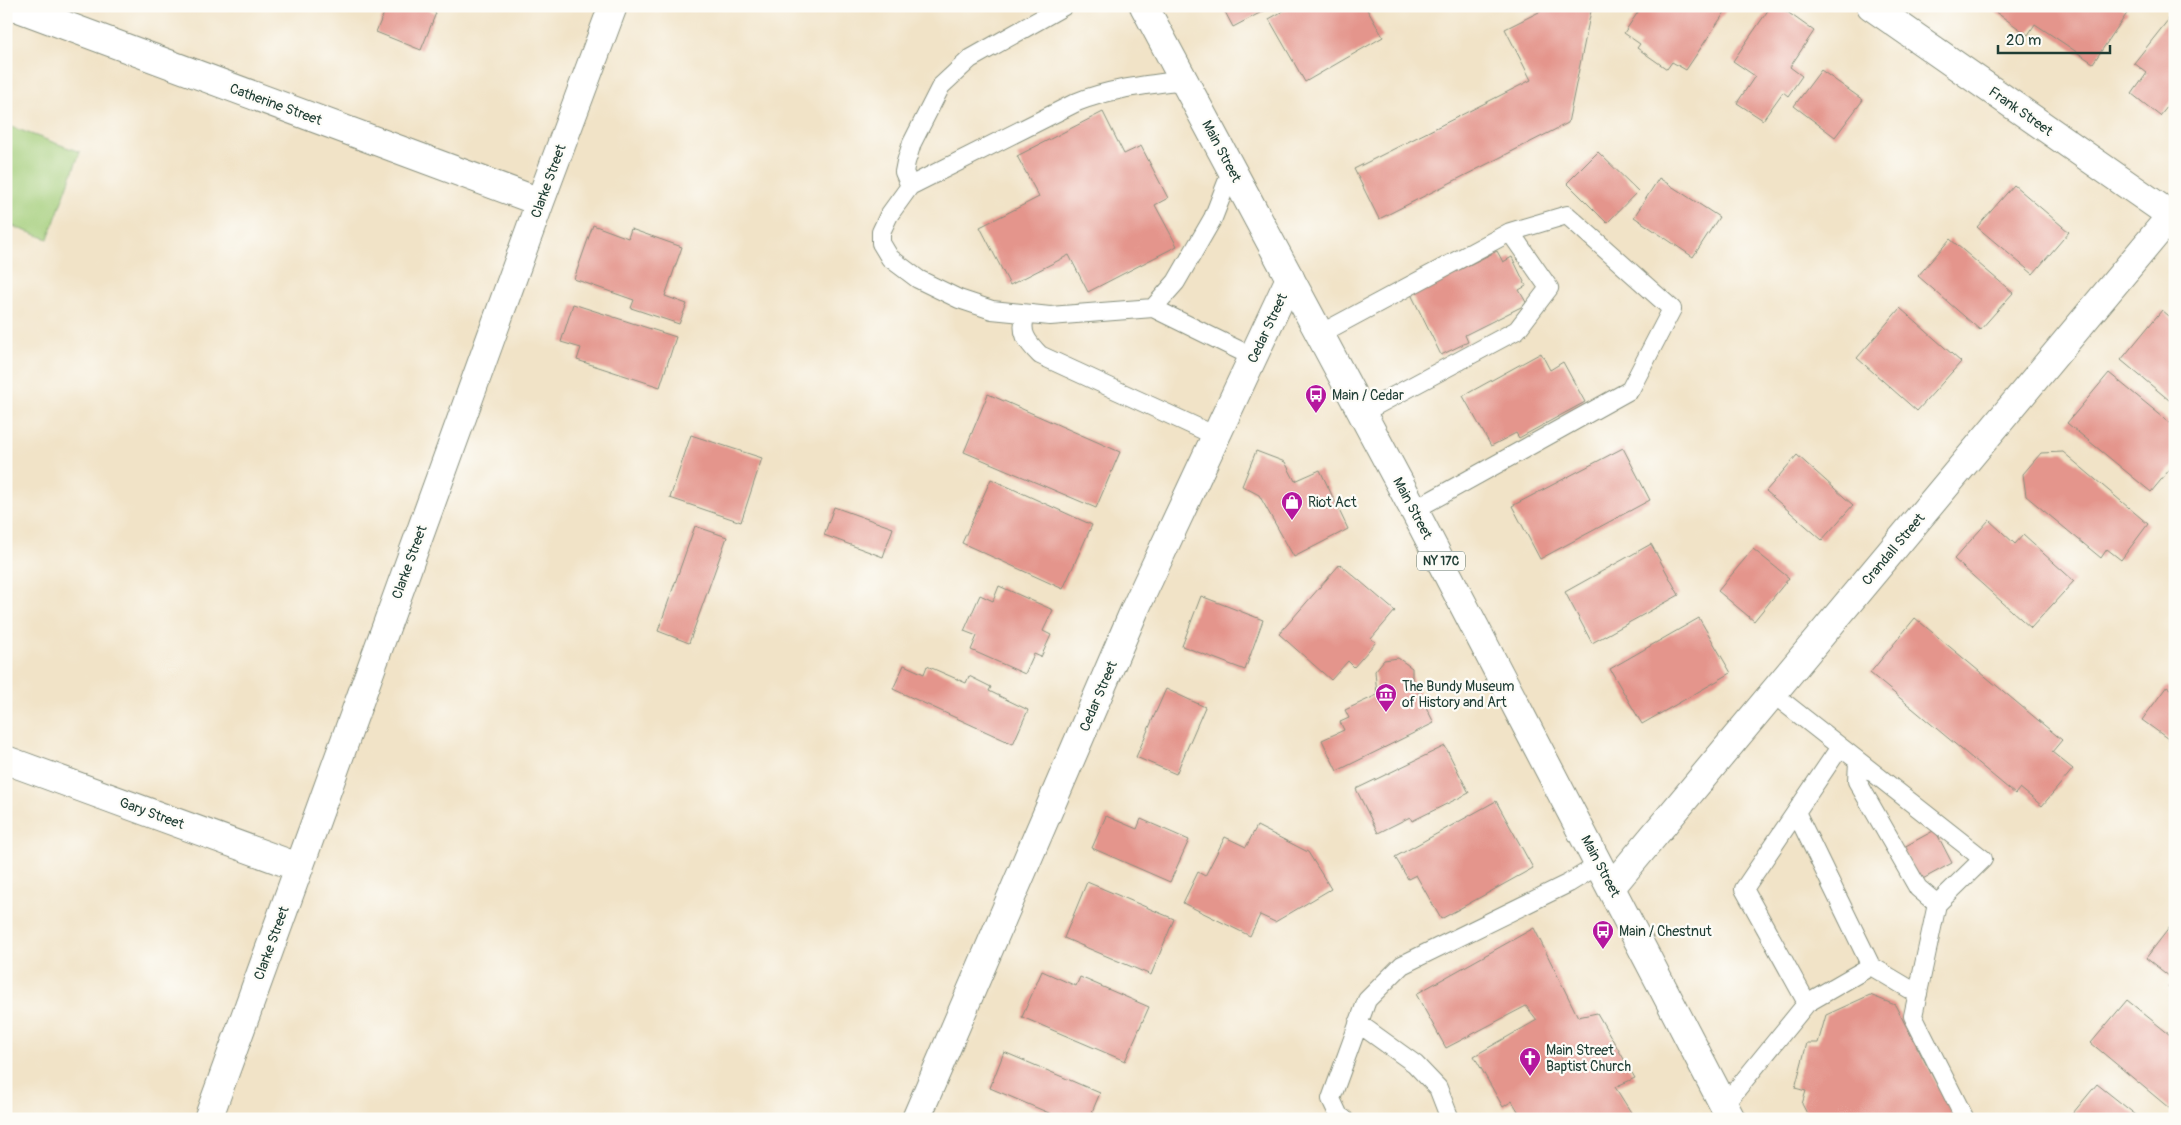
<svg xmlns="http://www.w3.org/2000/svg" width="2181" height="1125" font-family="Pangolin,sans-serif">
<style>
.garden{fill:#a4ce7b;stroke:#628658}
.building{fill:#e4958c}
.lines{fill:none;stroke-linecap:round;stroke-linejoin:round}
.lane-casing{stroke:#88907e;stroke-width:20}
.street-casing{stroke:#88907e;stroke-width:30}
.primary-casing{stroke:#88907e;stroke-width:30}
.lane{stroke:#fff;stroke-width:18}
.street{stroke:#fff;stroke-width:28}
.primary{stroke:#fff;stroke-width:28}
.labels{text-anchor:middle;stroke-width:4.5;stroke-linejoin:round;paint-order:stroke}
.shield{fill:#fdfcf7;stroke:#62766e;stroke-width:1}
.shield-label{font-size:12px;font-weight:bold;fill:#1f3d34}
.street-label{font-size:14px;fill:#1f3d34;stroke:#fdfcf7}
.poi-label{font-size:14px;fill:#1f3d34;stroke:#fdfcf7;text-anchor:start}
</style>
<rect width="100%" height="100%" fill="#fdfcf7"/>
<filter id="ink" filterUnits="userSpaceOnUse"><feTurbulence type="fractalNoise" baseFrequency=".02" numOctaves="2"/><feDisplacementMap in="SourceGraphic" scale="10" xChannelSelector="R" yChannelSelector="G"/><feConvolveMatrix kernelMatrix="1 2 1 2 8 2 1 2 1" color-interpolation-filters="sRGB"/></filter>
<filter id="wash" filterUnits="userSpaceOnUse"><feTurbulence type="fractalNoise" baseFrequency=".0096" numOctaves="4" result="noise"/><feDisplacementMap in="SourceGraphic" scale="20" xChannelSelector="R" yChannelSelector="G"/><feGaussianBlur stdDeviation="1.12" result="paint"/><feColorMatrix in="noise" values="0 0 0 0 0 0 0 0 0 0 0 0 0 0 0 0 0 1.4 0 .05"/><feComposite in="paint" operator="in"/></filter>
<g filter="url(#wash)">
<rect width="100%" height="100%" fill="#f1e3c7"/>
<path class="garden" d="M6,125l74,27 -32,87 -42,-15z"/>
<g id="blocks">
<path class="building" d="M387,6h34l15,7 -15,37 -45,-18z
M1222,6h51l-40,21z
M1292,6h73l18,31 -78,45 -36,-63z
M1551,6h41l-24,117 -189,96 -25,-50 177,-89 -26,-51z
M1642,6h87l-43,64 -14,-8 -5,7 -30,-21 3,-4 -16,-11z
M1771,6h8l35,25 -24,36 12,9 -14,20 -5,-4 -20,28 -26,-17 18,-27 -22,-15z
M1987,6h132l9,6 -35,51 -58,-39 -7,11z
M2172,15l3,2v80l-15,19 -28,-22 15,-21 -13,-10z
M1821,70l42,30 -28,37 -41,-31z
M1103,112l21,42 17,-8 27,52 -13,7 22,41 -89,46 -19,-37 -59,30 -30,-58 59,-30 -22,-41z
M1598,152l40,39 -31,32 -40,-40z
M1659,178l60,39 -26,40 -59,-40z
M2014,185l55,47 -36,42 -56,-47z
M593,225l35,13 3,-9 51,18 -17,49 22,8 -8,20 -48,-16 3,-8 -60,-21z
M1950,239l63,54 -33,37 -62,-54z
M1497,251l6,11 9,-5 14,29 -7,4 8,14 -62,31 3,7 -27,13 -30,-61z
M573,304l103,33 -16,50 -83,-27 4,-12 -20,-6z
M1900,308l61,54 -44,49 -60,-53z
M2162,310l13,11v84l-54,-45z
M1541,353l9,17 13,-8 22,40 -66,36 -3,-5 -25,13 -28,-50z
M2109,373l66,54v36l-24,29 -84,-69z
M988,394l132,58 -24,56 -132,-56z
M691,435l71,23 -21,64 -71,-24z
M1623,448l27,52 -110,59 -28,-53z
M1256,451l29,11 10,19 25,-11 28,59 -54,28 -35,-62 -17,-9z
M2063,452l85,72 -27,36 -14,-11 -6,9 -75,-62 -3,-22 18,-21z
M1797,455l56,50 -31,35 -56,-49z
M991,479l101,46 -29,64 -101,-46z
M834,507l59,21 -10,29 -59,-22z
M1989,520l26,24 8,-9 51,46 -43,47 -77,-69z
M695,526l32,11 -38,106 -31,-12z
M1651,544l28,51 -87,48 -27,-51z
M1753,549l36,29 -35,43 -36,-30z
M1340,564l55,47 -24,28 5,3 -22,25 -6,-6 -17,19 -52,-46z
M999,586l54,24 -10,21 8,4 -10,22 -7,-3 -9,20 -54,-24 6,-14 -13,-5 16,-36 13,6z
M1201,596l62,24 -18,50 -63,-24z
M1699,618l32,55 -89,51 -32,-55z
M1915,618l147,122 -10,12 21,17 -31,37 -22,-18 -5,6 -145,-121z
M1398,658l14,10v11l22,44 -97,48 -15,-31 22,-10 -4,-8 9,-4 -4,-8 32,-15 -2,-24 9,-11z
M904,665l20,9 3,-8 39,17 3,-7 22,11 -2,4 39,19 -15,34 -120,-55z
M2167,686l8,6v52l-33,-24z
M1166,689l39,18 -29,67 -40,-17z
M1445,746l24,47 -57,28 -2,-4 -32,16 -22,-44z
M1496,801l37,67 -92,51 -25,-44 -8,4 -13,-22z
M1106,816l31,13 4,-10 48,21 -19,42 -78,-34z
M1257,826l51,26 23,37 -56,33 -15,-7 -10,21 -67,-33 15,-31 7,4 20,-39 21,10z
M1935,830l17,33 -33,18 -17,-33z
M1087,882l87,37 -23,56 -87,-37z
M2170,927l5,3v62l-7,-5 6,-7 -28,-22z
M1534,928l44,89 19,-4 38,65 -20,9 17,27 -14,5h-91l-6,-3 -9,-15 -9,6 -29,-51 63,-36 -11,-14 -80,42 -30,-54z
M1042,971l34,15 4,-9 69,30 -24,54 -103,-44z
M1870,995l25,10 58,110 -6,4h-137l-8,-15 4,-13 -11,-3 12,-45h11l8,-28z
M2127,1000l48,39v74l-84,-70z
M1004,1052l96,41 -11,26h-26l-73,-31z
M2097,1084l44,35h-73z"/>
</g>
</g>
<g filter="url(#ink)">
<use href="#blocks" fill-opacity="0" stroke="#88907e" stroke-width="1"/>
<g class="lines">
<g class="lane-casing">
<path id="lane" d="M1184,80c-36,5 -72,8 -107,22l-167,84 -21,29 -8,17v11l9,15 28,21 41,20 33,11 58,6 103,-8 100,49
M910,186l-6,-14 2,-10 6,-19 29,-57 29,-27 94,-53
M1153,308l23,-26 37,-64 16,-41v-12
M1026,314c-7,18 1,28 14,41l176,81
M1320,334l190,-102 57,-17 105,94 -42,81 -216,120
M1362,413l155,-83 32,-42 -39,-56
M1772,693l211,166 -46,45 -24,112 52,103
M1858,761l-1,20 61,107 19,16
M1796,812l75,154
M1807,1003l64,-37 47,28
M1358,1023l57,41 23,24 12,31
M1724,1105l83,-102 -63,-114 96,-142
M1344,1119l-5,-3 -8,-17 36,-99 35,-35 167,-82 31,-19"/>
</g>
<g class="street-casing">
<path id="street" d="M13,6l527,196
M1871,6l301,210
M6,760l292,107
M1612,886l563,-675
M208,1119l332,-917 73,-196
M916,1119l219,-510 155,-331"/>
</g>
<g class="primary-casing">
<path id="primary" d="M1144,6l270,504 317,609"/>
</g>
<use href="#lane" class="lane"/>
<use href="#street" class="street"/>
<use href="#primary" class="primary"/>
</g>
</g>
<defs>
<g id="bus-pin" transform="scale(1.125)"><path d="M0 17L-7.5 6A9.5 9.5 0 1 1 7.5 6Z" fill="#b5179e" stroke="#fdfcf7"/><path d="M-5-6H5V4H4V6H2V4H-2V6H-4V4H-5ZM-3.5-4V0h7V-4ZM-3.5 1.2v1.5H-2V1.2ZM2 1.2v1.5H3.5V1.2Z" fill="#fff"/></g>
<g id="shop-pin" transform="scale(1.125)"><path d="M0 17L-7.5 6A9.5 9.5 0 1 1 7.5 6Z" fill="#b5179e" stroke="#fdfcf7"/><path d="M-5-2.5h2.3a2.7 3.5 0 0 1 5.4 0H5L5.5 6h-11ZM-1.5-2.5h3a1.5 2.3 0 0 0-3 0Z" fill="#fff"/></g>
<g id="museum-pin" transform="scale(1.125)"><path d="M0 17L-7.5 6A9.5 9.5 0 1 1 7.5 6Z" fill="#b5179e" stroke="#fdfcf7"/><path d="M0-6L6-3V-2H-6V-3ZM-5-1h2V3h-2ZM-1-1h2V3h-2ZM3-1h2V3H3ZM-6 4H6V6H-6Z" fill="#fff"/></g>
<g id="church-pin" transform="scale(1.125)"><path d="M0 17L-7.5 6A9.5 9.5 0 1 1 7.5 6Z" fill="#b5179e" stroke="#fdfcf7"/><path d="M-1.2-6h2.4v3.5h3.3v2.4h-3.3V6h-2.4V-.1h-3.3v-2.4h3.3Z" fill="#fff"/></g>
</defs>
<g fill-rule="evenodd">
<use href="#bus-pin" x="1316" y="395"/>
<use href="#shop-pin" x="1292" y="502"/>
<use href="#museum-pin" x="1386" y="694"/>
<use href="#bus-pin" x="1603" y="931"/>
<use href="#church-pin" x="1530" y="1058"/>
</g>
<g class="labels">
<rect class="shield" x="1417" y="551.5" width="48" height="19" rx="4"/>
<g class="shield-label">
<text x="1441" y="565">NY 17C</text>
</g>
<g class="street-label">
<text transform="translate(276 104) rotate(20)" y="5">Catherine Street</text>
<text transform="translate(2021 111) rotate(35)" y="5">Frank Street</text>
<text transform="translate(1222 151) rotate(62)" y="5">Main Street</text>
<text transform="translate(548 181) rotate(-70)" y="5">Clarke Street</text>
<text transform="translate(1267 328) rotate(-65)" y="5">Cedar Street</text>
<text transform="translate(1413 508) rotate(62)" y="5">Main Street</text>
<text transform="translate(1893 549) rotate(-50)" y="5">Crandall Street</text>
<text transform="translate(409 562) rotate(-70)" y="5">Clarke Street</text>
<text transform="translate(1098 696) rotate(-67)" y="5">Cedar Street</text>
<text transform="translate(152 813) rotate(20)" y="5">Gary Street</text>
<text transform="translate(1601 866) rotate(62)" y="5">Main Street</text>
<text transform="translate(271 943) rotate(-70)" y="5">Clarke Street</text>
</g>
<g class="poi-label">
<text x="1332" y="400">Main / Cedar</text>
<text x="1308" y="507">Riot Act</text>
<text x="1402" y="691">The Bundy Museum<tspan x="1402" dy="16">of History and Art</tspan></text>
<text x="1619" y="936">Main / Chestnut</text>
<text x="1546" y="1055">Main Street<tspan x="1546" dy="16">Baptist Church</tspan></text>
</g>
</g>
<rect width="2181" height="1125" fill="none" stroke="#fdfcf7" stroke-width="25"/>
<path d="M1998 45v8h112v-8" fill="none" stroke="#1f3d34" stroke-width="2.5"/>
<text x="2006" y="45" font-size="15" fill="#1f3d34" stroke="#fdfcf7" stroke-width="4" paint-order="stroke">20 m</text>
</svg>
